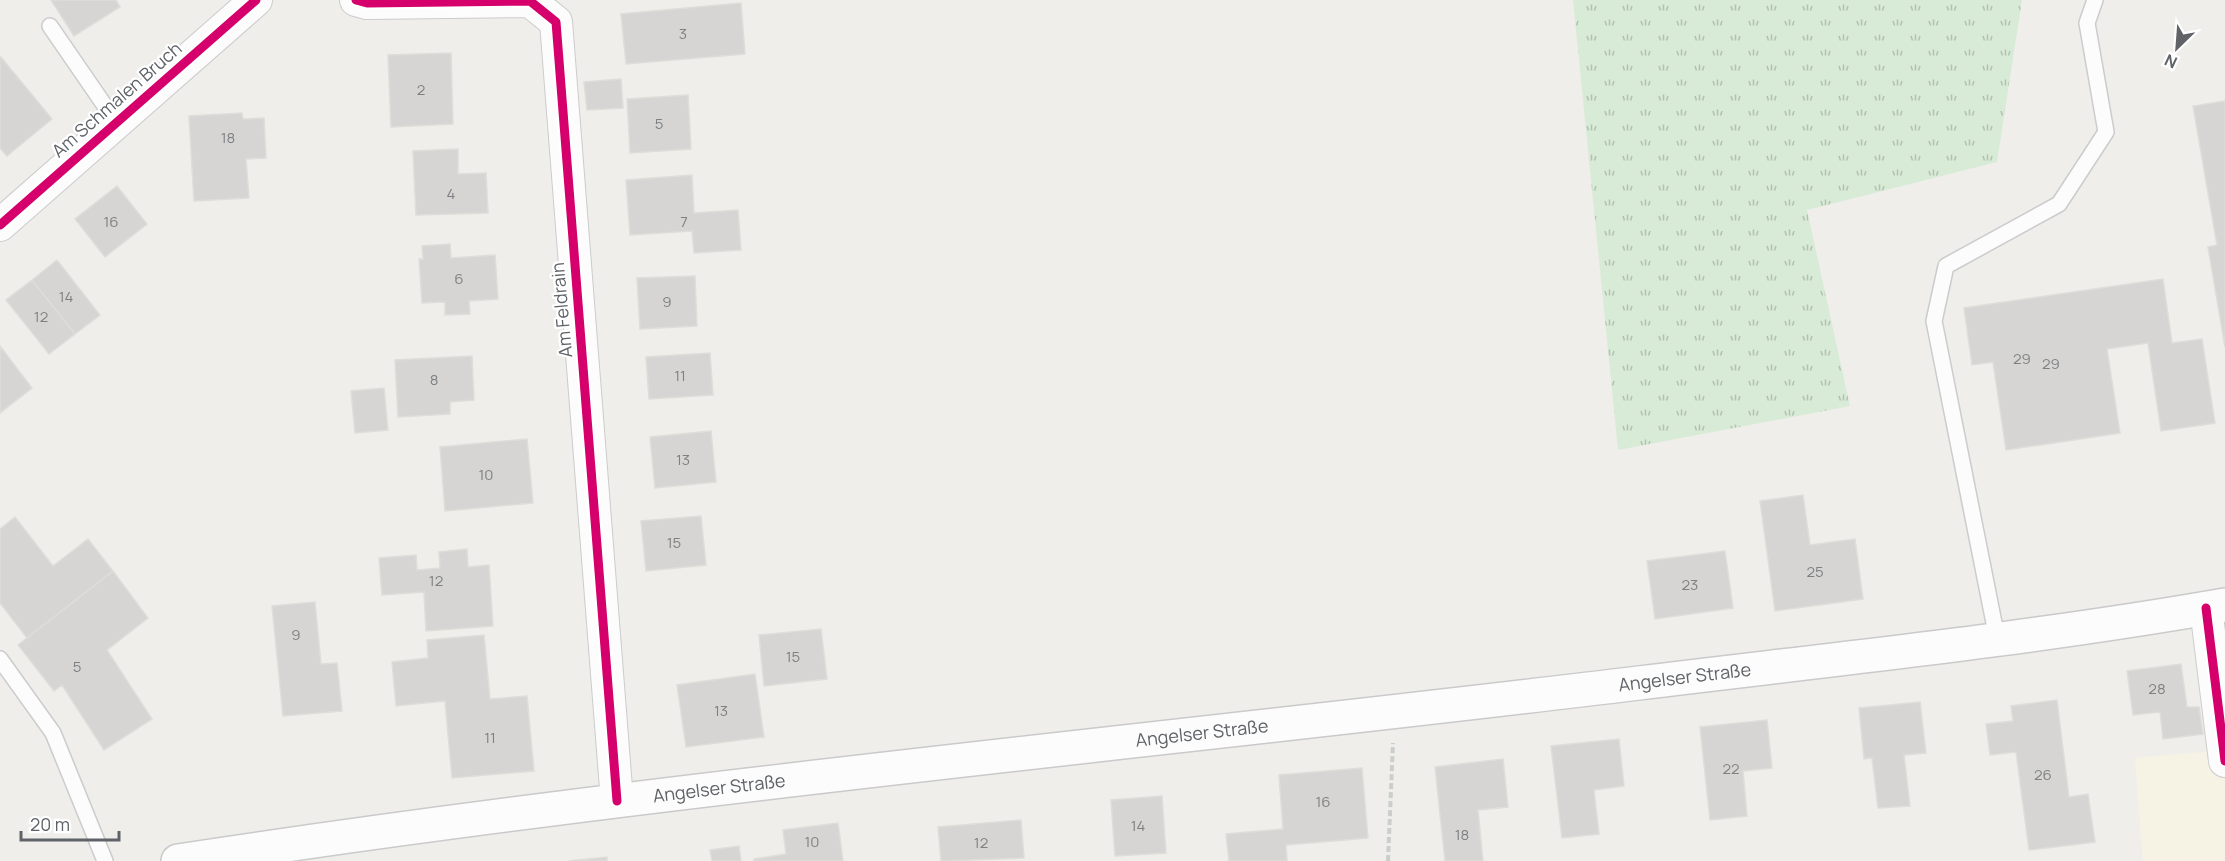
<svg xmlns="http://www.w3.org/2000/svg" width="2225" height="861" font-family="Manrope,sans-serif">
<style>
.commercial{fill:#f7f3e4}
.grass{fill:url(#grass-tufts)}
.building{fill:#d6d5d3;stroke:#deddd9;stroke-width:1.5}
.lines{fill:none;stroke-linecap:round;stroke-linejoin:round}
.service-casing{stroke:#cbcccc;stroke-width:18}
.minor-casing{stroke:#cbcccc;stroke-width:34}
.secondary-casing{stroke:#cacacb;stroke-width:36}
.path{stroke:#cacfcc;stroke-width:4;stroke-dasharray:6 3;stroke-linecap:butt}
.service{stroke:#fdfcfc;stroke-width:15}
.minor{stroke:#fdfcfc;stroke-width:32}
.secondary{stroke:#fdfcfc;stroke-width:33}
.cycleway-casing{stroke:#fff;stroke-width:13}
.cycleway{stroke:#d6006c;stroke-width:9}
.labels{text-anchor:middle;stroke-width:4.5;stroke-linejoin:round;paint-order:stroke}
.number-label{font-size:15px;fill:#7e8184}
.street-label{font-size:18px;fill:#5f6368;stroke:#fff}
</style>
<defs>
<pattern id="grass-tufts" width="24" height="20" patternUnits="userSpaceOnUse" patternTransform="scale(1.5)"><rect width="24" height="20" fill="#d8ebd6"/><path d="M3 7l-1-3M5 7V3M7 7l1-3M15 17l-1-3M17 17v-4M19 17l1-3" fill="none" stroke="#b2c2b1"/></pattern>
</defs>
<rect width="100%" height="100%" fill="#efeeea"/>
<path class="commercial" d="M2225,750v111h-82l-8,-103z"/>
<path class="grass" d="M1573,0h449l-25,162 -190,48 43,196 -232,44z"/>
<path class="building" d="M51,0h65l4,7 -46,29z
M741,3l4,51 -119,10 -5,-50z
M451,53l2,71 -62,3 -3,-72z
M0,56l52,63 -45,37 -7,-8z
M621,79l2,29 -36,2 -3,-28z
M688,95l3,54 -61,4 -3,-54z
M2225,101v246l-17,-100 9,-2 -24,-139z
M242,113l1,6 21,-1 2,40 -20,1 3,39 -55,3 -5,-85z
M458,149v25l28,-1 2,40 -72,2 -3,-64z
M692,175l2,38 44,-3 3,40 -47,3 -2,-22 -62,4 -4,-55z
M117,186l30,38 -42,33 -30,-38z
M450,244l1,14 44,-3 3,44 -29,2 1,13 -25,1v-13l-23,1 -3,-44h4l-1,-13z
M57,260l43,55 -25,19 -43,-54z
M695,276l2,50 -57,3 -3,-51z
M2163,279l9,64 30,-4 13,84 -54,8 -13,-88 -41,6 13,84 -114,17 -13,-88 -21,3 -8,-57z
M32,280l43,54 -26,20 -43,-54z
M0,346l32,42 -32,25z
M710,353l3,42 -64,4 -3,-42z
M472,356l2,44 -24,2v12l-52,3 -3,-57z
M384,388l4,42 -33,3 -4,-42z
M711,431l5,51 -61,6 -5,-51z
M527,439l6,64 -88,8 -5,-64z
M1803,495l7,50 45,-6 8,60 -88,12 -15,-110z
M701,516l5,49 -60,6 -5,-50z
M15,517l38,49 35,-27 25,32 -86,67 -27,-35v-74z
M467,549l1,18 21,-2 4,61 -67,5 -2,-39 -42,3 -3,-37 37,-3 1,15 23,-2 -1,-16z
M1725,551l8,57 -78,11 -8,-58z
M113,571l35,47 -41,32 45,69 -48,31 -42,-65 -8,6 -36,-46z
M315,602l6,62 16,-1 5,48 -59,5 -11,-110z
M821,629l6,50 -63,7 -5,-51z
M484,635l6,64 37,-3 7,75 -82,7 -7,-77 -49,5 -4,-44 36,-4 -1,-18z
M2181,664l6,43h12l4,27 -40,5 -3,-27 -27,3 -6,-44z
M755,674l9,63 -78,10 -9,-62z
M2057,700l12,97 19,-3 7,48 -66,8 -13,-98 -26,3 -4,-31 27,-3 -2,-15z
M1920,702l6,51 -22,2 6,51 -32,2 -6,-50 -8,1 -5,-51z
M1767,720l5,48 -29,3 4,45 -37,4 -10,-93z
M1619,739l5,47 -30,4 5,44 -37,4 -11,-92z
M1503,759l5,48 -30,3 5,51h-38l-10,-94z
M1362,768l6,70 -82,7 1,16h-58l-3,-27 57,-5 -4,-54z
M1162,796l4,57 -51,3 -4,-56z
M1021,820l3,38 -83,3 -3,-34z
M838,823l5,38h-89v-2l32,-5 -3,-24z
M739,846l2,15h-29l-2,-11z
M607,857v4h-38z"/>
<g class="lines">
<g class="service-casing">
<path id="service" d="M50,26l66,96
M1997,638l-63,-317 12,-55 113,-62 47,-72 -19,-109 8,-23
M0,659l53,74 52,128"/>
</g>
<g class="minor-casing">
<path id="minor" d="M356,0l11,3 163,-2 26,21 61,779
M0,225l256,-225
M2206,608l19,153"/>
</g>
<g class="secondary-casing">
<g id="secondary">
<path id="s1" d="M178,861c485,-74 974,-119 1461,-178 196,-24 392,-44 586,-78"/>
</g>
</g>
<path class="path" d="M1388,861l5,-118"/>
<use href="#service" class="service"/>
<use href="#minor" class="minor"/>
<use href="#secondary" class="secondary"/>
<g class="cycleway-casing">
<path id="cycleway" d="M356,0l11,3 163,-2 26,21 61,779
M0,225l256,-225
M2206,608l19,153"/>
</g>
<use href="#cycleway" class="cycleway"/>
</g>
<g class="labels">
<g class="number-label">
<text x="683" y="39">3</text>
<text x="421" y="95">2</text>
<text x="659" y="129">5</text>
<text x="228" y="143">18</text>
<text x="451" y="199">4</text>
<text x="111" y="227">16</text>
<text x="684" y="227">7</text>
<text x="459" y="284">6</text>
<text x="66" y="302">14</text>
<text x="667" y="307">9</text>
<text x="41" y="322">12</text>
<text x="2022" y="364">29</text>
<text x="2051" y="369">29</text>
<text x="680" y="381">11</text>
<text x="434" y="385">8</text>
<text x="683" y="465">13</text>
<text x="486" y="480">10</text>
<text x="674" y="548">15</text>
<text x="1815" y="577">25</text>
<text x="436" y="586">12</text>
<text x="1690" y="590">23</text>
<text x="296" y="640">9</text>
<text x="793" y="662">15</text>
<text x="77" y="672">5</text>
<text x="2157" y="694">28</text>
<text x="721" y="716">13</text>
<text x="490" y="743">11</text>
<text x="1731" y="774">22</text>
<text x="2043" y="780">26</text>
<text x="1323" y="807">16</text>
<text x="1138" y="831">14</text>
<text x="1462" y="840">18</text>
<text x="812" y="847">10</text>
<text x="981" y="848">12</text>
</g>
<g class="street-label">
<text transform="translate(117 100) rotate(-41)" y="6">Am Schmalen Bruch</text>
<text transform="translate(562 310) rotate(-95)" y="6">Am Feldrain</text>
<text dy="6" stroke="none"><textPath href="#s1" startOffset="1518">Angelser Straße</textPath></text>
<text dy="6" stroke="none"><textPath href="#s1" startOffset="1032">Angelser Straße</textPath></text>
<text dy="6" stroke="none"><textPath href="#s1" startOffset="546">Angelser Straße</textPath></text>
</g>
</g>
<g transform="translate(2177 48) rotate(205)" stroke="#ffffff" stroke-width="4.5" paint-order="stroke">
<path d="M0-4.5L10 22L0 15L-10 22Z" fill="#5f6368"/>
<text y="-9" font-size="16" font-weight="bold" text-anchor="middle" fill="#5f6368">N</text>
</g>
<path d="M21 831v9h98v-9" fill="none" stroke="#5f6368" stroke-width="3"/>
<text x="30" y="831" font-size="18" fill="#5f6368" stroke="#ffffff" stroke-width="4.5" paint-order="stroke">20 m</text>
</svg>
